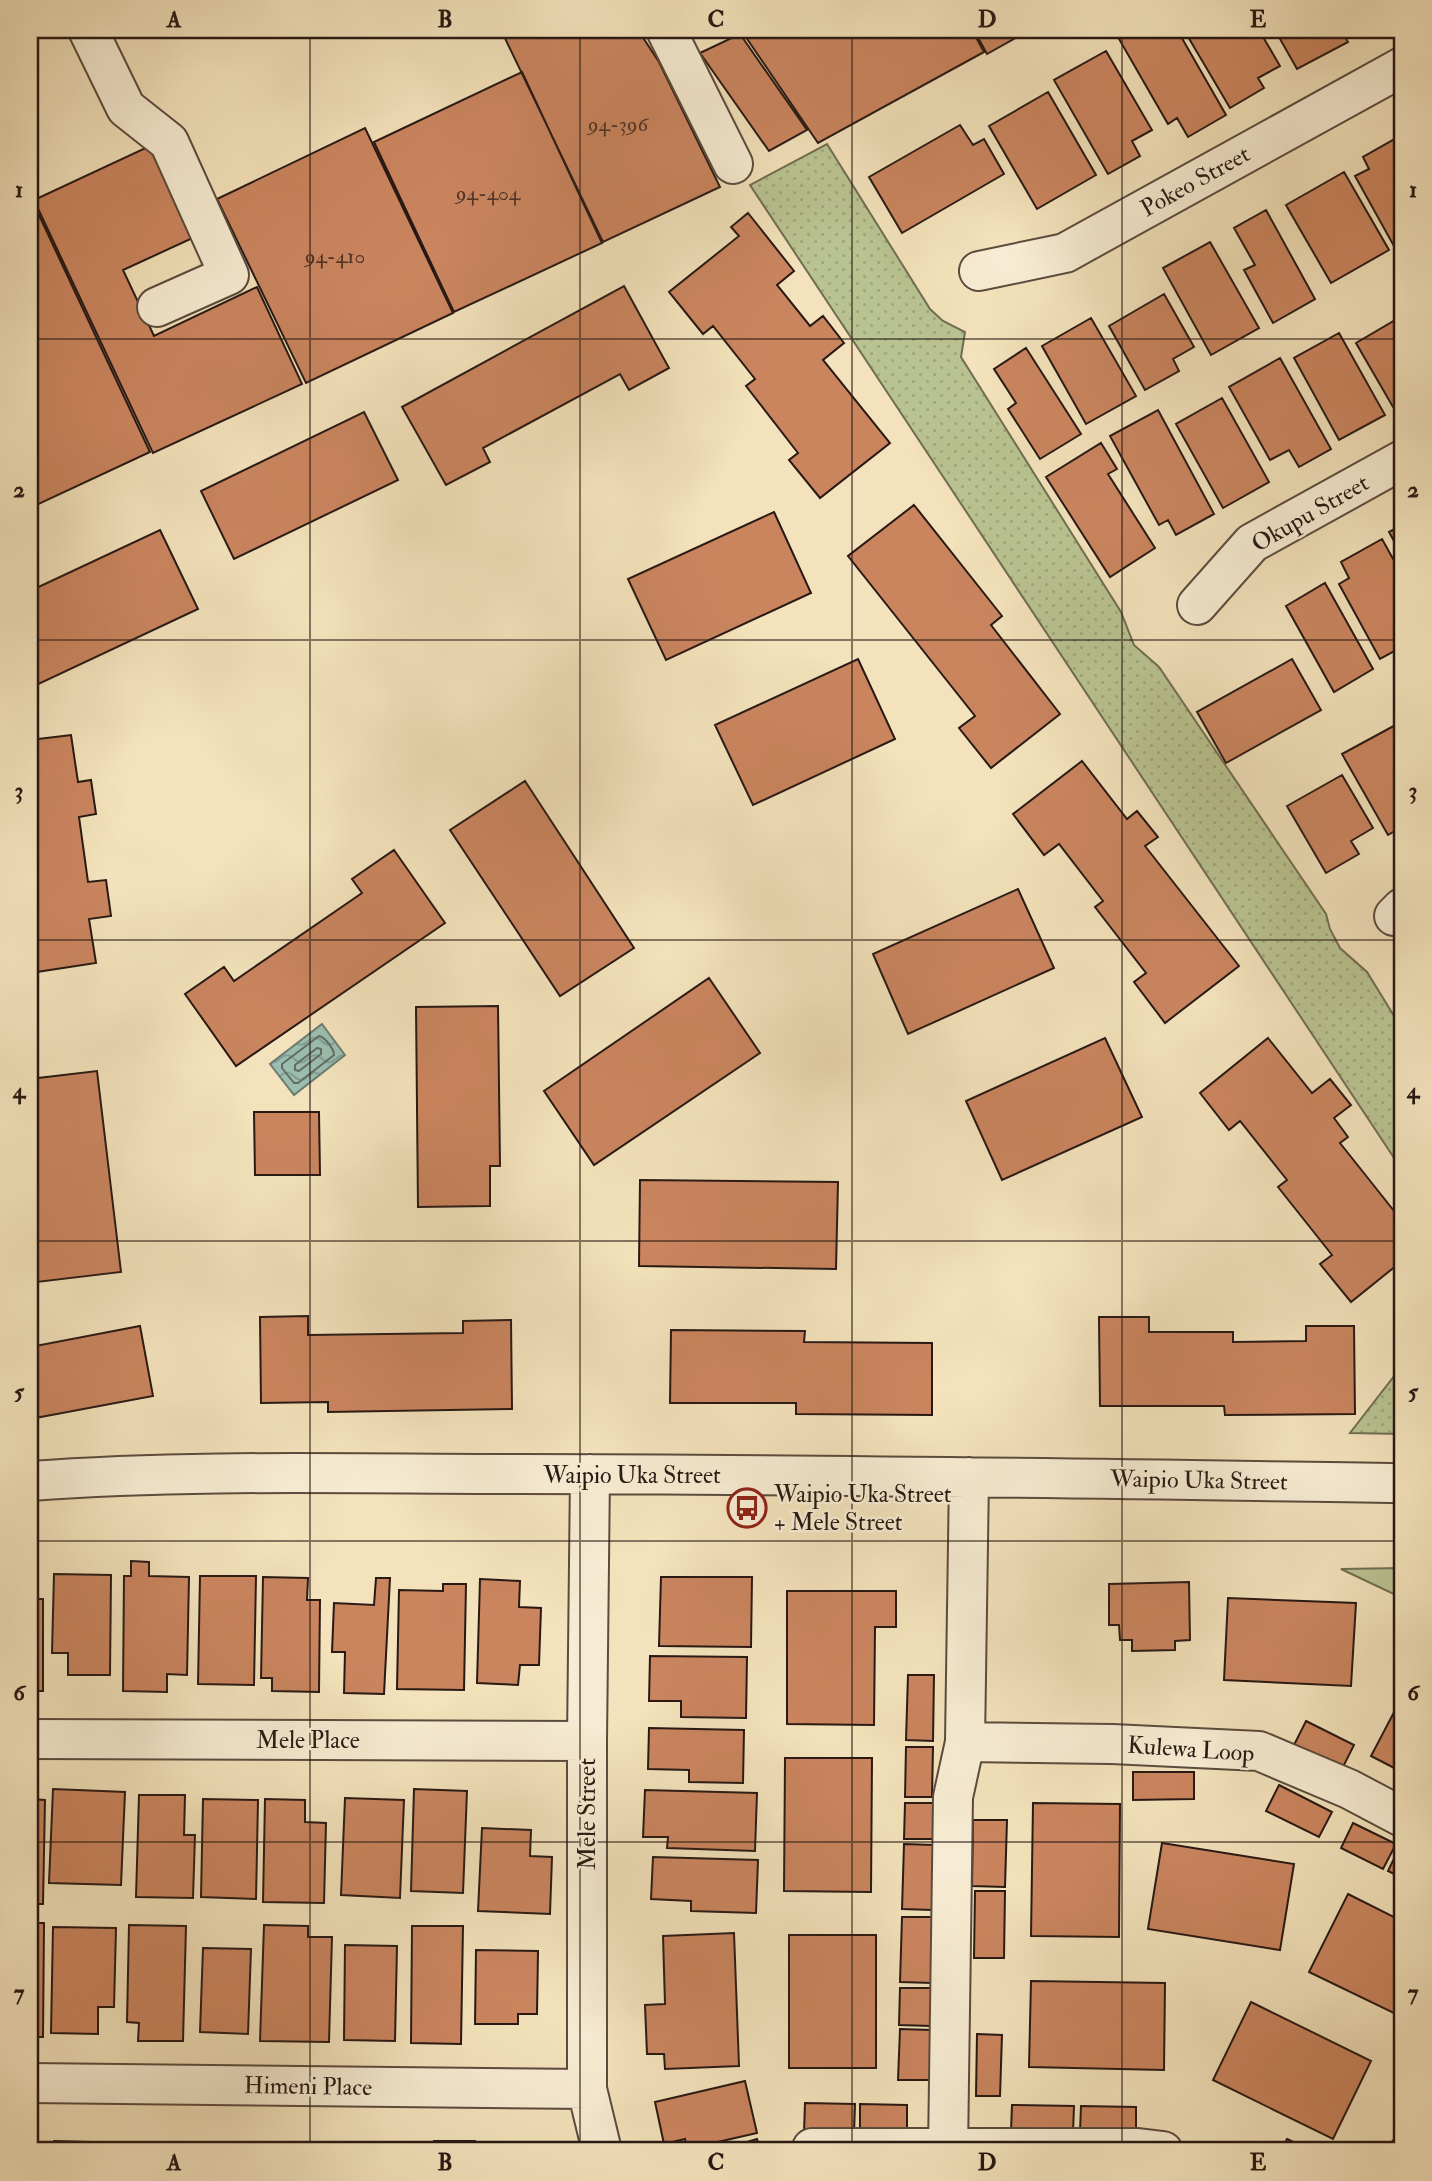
<svg xmlns="http://www.w3.org/2000/svg" width="1432" height="2181" font-family="'IM FELL Double Pica',serif">
<style>
.grass{fill:url(#grass-dots);stroke:#706e52;stroke-width:2}
.park{fill:#b9c391;stroke:#706e52;stroke-width:2}
.water{fill:url(#water-waves);stroke:#6d7c72;stroke-width:2}
.lines{fill:none;stroke-linecap:round;stroke-linejoin:round}
.shore{stroke:#626c62;stroke-width:2}
.building{fill:#ca855f;stroke:#281914;stroke-width:2}
.minor-casing{stroke:#5b4b3e;stroke-width:42}
.minor{stroke:#f7ecd3;stroke-width:38}
.grid{fill:none;stroke:#281914;stroke-width:2;stroke-opacity:0.55}
.labels{text-anchor:middle;stroke-width:5;stroke-linejoin:round;paint-order:stroke}
.number-label{font-size:21px;fill:#503427}
.street-label{font-size:24px;fill:#281914;stroke:#f7ecd3}
.poi-label{font-size:24px;fill:#281914;stroke:#f7ecd3;text-anchor:start}
.neatline{fill:none;stroke:#281914;stroke-width:2.5}
.grid-label{font-size:23px;text-anchor:middle;font-weight:bold;fill:#281914}
</style>
<defs>
<pattern id="grass-dots" width="8" height="8" patternUnits="userSpaceOnUse" patternTransform="scale(1.75)"><rect width="8" height="8" fill="#b9c391"/><path d="M2 2h.1M6 6h.1" fill="none" stroke="#9fa77c" stroke-width="1.8" stroke-linecap="round"/></pattern>
<pattern id="water-waves" width="16" height="10" patternUnits="userSpaceOnUse" patternTransform="scale(1.75)"><rect width="16" height="10" fill="#9bbeb1"/><path d="M0 5q4-4 8 0t8 0" fill="none" stroke="#7e9a8f"/></pattern>
</defs>
<rect width="100%" height="100%" fill="#f3e2bb"/>
<filter id="stains"><feTurbulence type="fractalNoise" baseFrequency=".00286" numOctaves="4"/><feColorMatrix values="0 0 0 0 .2 0 0 0 0 .09 0 0 0 0 .02 0 0 0 .5 -.17"/></filter>
<radialGradient id="worn" r=".72"><stop offset=".6" stop-color="#630" stop-opacity="0"/><stop offset="1" stop-color="#630" stop-opacity=".3"/></radialGradient>
<path class="grass" d="M827,144l103,165 13,12 22,11 -4,25 160,255 13,33 25,22 167,247 4,15 10,19 27,24 35,57v141l-652,-985z
M1402,1366v68l-52,-1z"/>
<path class="park" d="M1402,1568v30l-61,-29z"/>
<path class="water" d="M322,1024l23,31 -51,40 -24,-31z"/>
<g class="lines">
<path class="shore" d="M319,1036c6,1 15,13 15,19l-36,28h-4l-12,-15v-4z
M317,1048l4,1v5l-22,17 -4,-1v-5z"/>
</g>
<path class="building" d="M501,30h137l21,32 61,125 -117,55z
M741,30h231l12,22 -166,91z
M974,30h56l-43,24z
M1135,30h30l5,8 9,-5 47,82 -38,22 -11,-19 -9,6 -49,-85z
M1184,30h75l21,36 -22,12 6,10 -34,20z
M1275,30h66l7,12 -51,27z
M740,34l67,96 -38,21 -69,-98z
M1106,51l46,79 -20,11 8,15 -32,18 -54,-94z
M522,72l80,171 -148,69 -80,-170z
M1048,92l48,83 -59,34 -48,-83z
M960,125l13,20 11,-6 20,35 -102,59 -33,-56z
M365,128l88,185 -147,70 -89,-184z
M1400,136l2,5v103l-7,4 -40,-72 14,-7 -6,-12z
M154,144l43,92 -74,34 31,66 103,-49 45,97 -149,69 -119,-253z
M1344,172l45,78 -58,33 -45,-78z
M30,196l120,256 -120,56z
M1266,210l49,89 -42,24 -29,-53 11,-5 -21,-37z
M748,213l46,58 -17,14 33,41 13,-10 21,27 -21,17 67,83 -70,55 -31,-38 9,-7 -52,-67 9,-7 -42,-53 -10,8 -34,-42 70,-56 -8,-9z
M1210,242l49,86 -48,27 -48,-87z
M624,286l45,82 -40,22 -9,-16 -137,74 7,14 -44,23 -44,-78z
M1164,294l30,53 -21,12 6,12 -34,19 -36,-64z
M1402,316v86l-9,5 -37,-64z
M1091,318l45,78 -50,28 -44,-78z
M1339,333l46,82 -46,25 -45,-82z
M1026,348l55,86 -41,25 -32,-50 8,-6 -22,-34z
M1280,358l51,91 -32,18 -10,-17 -19,10 -41,-73z
M1222,398l47,84 -46,26 -47,-84z
M1158,410l56,104 -38,21 -8,-15 -9,5 -49,-89z
M364,412l34,68 -164,79 -33,-68z
M1101,443l16,26 -9,5 47,74 -45,29 -64,-100z
M914,505l88,111 -11,9 69,89 -69,54 -32,-40 16,-12 -127,-160z
M774,512l37,81 -145,67 -38,-81z
M1402,525v31l-13,-24z
M160,530l38,79 -168,79v-97z
M1382,539l20,36v72l-22,12 -41,-75 10,-6 -8,-16z
M1325,583l48,86 -39,23 -48,-86z
M858,659l37,80 -142,66 -38,-80z
M1292,659l29,51 -95,53 -29,-51z
M1401,722l1,105 -14,8 -46,-81z
M71,735l7,47 13,-2 5,34 -17,3 9,65 18,-2 5,36 -22,3 7,44 -66,10v-233z
M1082,761l45,58 10,-8 21,26 -13,9 94,120 -74,57 -31,-41 12,-9 -51,-66 8,-6 -44,-57 -15,11 -31,-41z
M1342,775l31,53 -22,13 8,13 -33,19 -39,-67z
M525,781l109,167 -74,48 -110,-166z
M394,850l51,73 -209,143 -51,-72 39,-27 10,14 128,-88 -10,-14z
M1018,889l36,79 -146,66 -35,-80z
M709,978l51,75 -166,112 -50,-74z
M498,1006l2,160h-10v40l-72,1 -2,-200z
M1105,1038l37,79 -140,63 -36,-79z
M1268,1038l44,55 18,-14 21,26 -17,13 14,19 -8,6 62,78v40l-51,41 -31,-38 12,-9 -54,-68 9,-7 -47,-59 -11,9 -29,-37z
M97,1071l24,201 -84,10 -7,-58v-145z
M254,1112h65l1,63h-65z
M640,1180l198,2 -2,87 -197,-3z
M308,1316v19l155,-2v-12l48,-1 1,89 -184,3v-10l-67,1 -1,-86z
M1099,1317h50v15h84v10l73,-1v-15h48l1,88 -130,1 -1,-9h-124z
M140,1326l13,70 -123,23v-72z
M671,1330l134,1 -1,11 128,1v72l-136,-1v-11h-126z
M131,1561l18,1v14l40,1 -2,98 -20,-1v18l-44,-1 1,-115h7z
M54,1574l57,1 -1,100h-42v-22h-16z
M200,1576h56l-2,109 -56,-1z
M263,1577l45,1 -1,22h13l-1,92 -47,-1v-13h-11z
M661,1577h91l-1,70 -92,-1z
M376,1578h14l-6,116 -40,-1 1,-41h-13l2,-49 40,2z
M480,1579l40,2 -1,26 22,1 -2,57h-19l-2,20 -41,-2z
M1189,1582l1,58 -15,1v9l-43,1v-11h-12l-1,-15h-10v-41z
M443,1584h23l-2,106 -67,-1 2,-99 44,1z
M787,1591h109v36h-21l-1,98 -87,-1z
M1228,1598l128,5 -5,83 -127,-6z
M30,1599h13v92h-13z
M650,1656l97,1 -1,61 -65,-1v-16h-32z
M908,1675h26l-1,66 -27,-1z
M1402,1697v75l-31,-16z
M1306,1721l48,24 -12,24 -48,-24z
M649,1728l95,2 -1,53 -54,-1v-12l-41,-1z
M906,1747h27l-1,50h-27z
M785,1758h87l-1,134 -87,-1z
M1133,1772h61v27l-61,1z
M1279,1785l53,27 -13,25 -53,-26z
M53,1789l72,3 -4,93 -72,-2z
M414,1789l53,2 -4,102 -52,-2z
M645,1790l112,3 -2,58 -88,-3 1,-11h-25z
M139,1795h46l-1,40h11l-2,63 -57,-1z
M345,1798l59,2 -4,98 -59,-3z
M30,1799l15,1 -2,104h-13z
M203,1799l55,1 -2,99 -55,-2z
M265,1799l40,1v22l21,1 -2,80 -61,-1z
M905,1803h29l-1,36h-29z
M1033,1803l87,1 -1,133 -88,-1z
M973,1820h34l-2,67 -33,-1z
M1353,1823l43,21 -13,25 -42,-21z
M482,1828l49,2 -1,26 22,1 -2,57 -72,-3z
M1162,1843l132,21 -14,86 -132,-21z
M904,1844l30,1 -2,65 -30,-1z
M1400,1846l2,1v31l-14,-7z
M653,1857l105,3 -2,53 -65,-2v-10l-40,-2z
M975,1891h30l-1,67h-30z
M1348,1894l54,27v96l-93,-45z
M902,1917h31l-1,66 -32,-1z
M30,1923h14l-1,114h-13z
M129,1925l57,1 -3,115h-45l1,-18 -12,-1z
M264,1925l44,1v11h24l-3,105 -69,-1z
M412,1926h51l-2,118 -50,-1z
M53,1927l63,1 -2,79h-16v27l-47,-1z
M734,1933l5,133 -74,3 -1,-15h-17l-2,-49 20,-1 -2,-68z
M789,1935h87v133h-87z
M345,1945l52,1 -2,95 -51,-1z
M203,1948l48,1 -3,85 -48,-2z
M476,1950l62,1 -1,63h-19v10h-43z
M1031,1981l134,2 -1,87 -135,-3z
M900,1988h32l-1,38 -32,-1z
M1251,2002l120,59 -38,78 -120,-59z
M900,2029l31,1 -1,50h-32z
M977,2034l25,1 -2,61h-24z
M745,2081l12,52 -70,16 -2,-10 -21,5 -9,-42z
M805,2103l50,1 -1,30 -50,-1z
M860,2104l47,1v29h-47z
M1012,2105l62,1 -1,26 -62,-1z
M1081,2106l55,1v26l-56,-1z
M1402,2132v19h-20z
M757,2139l4,12h-45z
M1287,2139l26,12h-32z
M54,2141l37,1v9h-37z
M434,2141h41v10h-41z
M122,2143h54v8h-54z
M262,2144h68v7h-68z"/>
<g class="lines">
<g class="minor-casing">
<path id="minor" d="M88,30l38,78 43,34 60,133 -72,32
M666,30l67,134
M979,271l86,-18 337,-186
M1197,605l55,-62 150,-83
M1394,916l8,-8
M590,1474l-3,267v348l15,62
M30,1481c162,-12 326,-7 489,-7 295,0 589,5 883,9
M30,1739l557,2
M965,1742l147,2 147,7 90,38 53,28
M30,2083l557,6
M812,2148h326l25,3
M948,2151l5,-354 12,-55 4,-265"/>
</g>
<use href="#minor" class="minor"/>
</g>
<path class="grid" d="M310,30v2121M580,30v2121M852,30v2121M1122,30v2121M30,339h1372M30,640h1372M30,940h1372M30,1241h1372M30,1541h1372M30,1842h1372"/>
<defs>
<g id="bus-ring" transform="scale(2.0125)"><circle r="9.5" fill="#f7ecd3" stroke="#8f2418" stroke-width="1.5"/><path d="M-5-6H5V4H4V6H2V4H-2V6H-4V4H-5ZM-3.5-4V0h7V-4ZM-3.5 1.2v1.5H-2V1.2ZM2 1.2v1.5H3.5V1.2Z" fill="#8f2418"/></g>
</defs>
<g fill-rule="evenodd">
<use href="#bus-ring" x="747" y="1508"/>
</g>
<g class="labels">
<g class="number-label">
<text x="618" y="131">94-396</text>
<text x="488" y="200">94-404</text>
<text x="335" y="263">94-410</text>
</g>
<g class="street-label">
<text transform="translate(1195 181) rotate(-29)" y="8">Pokeo Street</text>
<text transform="translate(1310 513) rotate(-30)" y="8">Okupu Street</text>
<text x="632" y="1483">Waipio Uka Street</text>
<text transform="translate(1199 1480) rotate(1)" y="8">Waipio Uka Street</text>
<text x="308" y="1748">Mele Place</text>
<text transform="translate(1191 1749) rotate(4)" y="8">Kulewa Loop</text>
<text transform="translate(587 1814) rotate(-90)" y="8">Mele Street</text>
<text transform="translate(308 2086) rotate(1)" y="8">Himeni Place</text>
</g>
<g class="poi-label">
<text x="774" y="1502">Waipio Uka Street<tspan x="774" dy="28">+ Mele Street</tspan></text>
</g>
</g>
<rect width="1432" height="2181" fill="none" stroke="#f3e2bb" stroke-width="77"/>
<rect x="38" y="38" width="1356" height="2104" class="neatline"/>
<g class="grid-label">
<text x="174" y="27">A</text>
<text x="445" y="27">B</text>
<text x="716" y="27">C</text>
<text x="987" y="27">D</text>
<text x="1258" y="27">E</text>
<text x="19" y="197">1</text>
<text x="1413" y="197">1</text>
<text x="19" y="497">2</text>
<text x="1413" y="497">2</text>
<text x="19" y="798">3</text>
<text x="1413" y="798">3</text>
<text x="19" y="1098">4</text>
<text x="1413" y="1098">4</text>
<text x="19" y="1399">5</text>
<text x="1413" y="1399">5</text>
<text x="19" y="1700">6</text>
<text x="1413" y="1700">6</text>
<text x="19" y="2000">7</text>
<text x="1413" y="2000">7</text>
<text x="174" y="2170">A</text>
<text x="445" y="2170">B</text>
<text x="716" y="2170">C</text>
<text x="987" y="2170">D</text>
<text x="1258" y="2170">E</text>
</g>
<rect width="100%" height="100%" filter="url(#stains)"/>
<rect width="100%" height="100%" fill="url(#worn)"/>
</svg>
